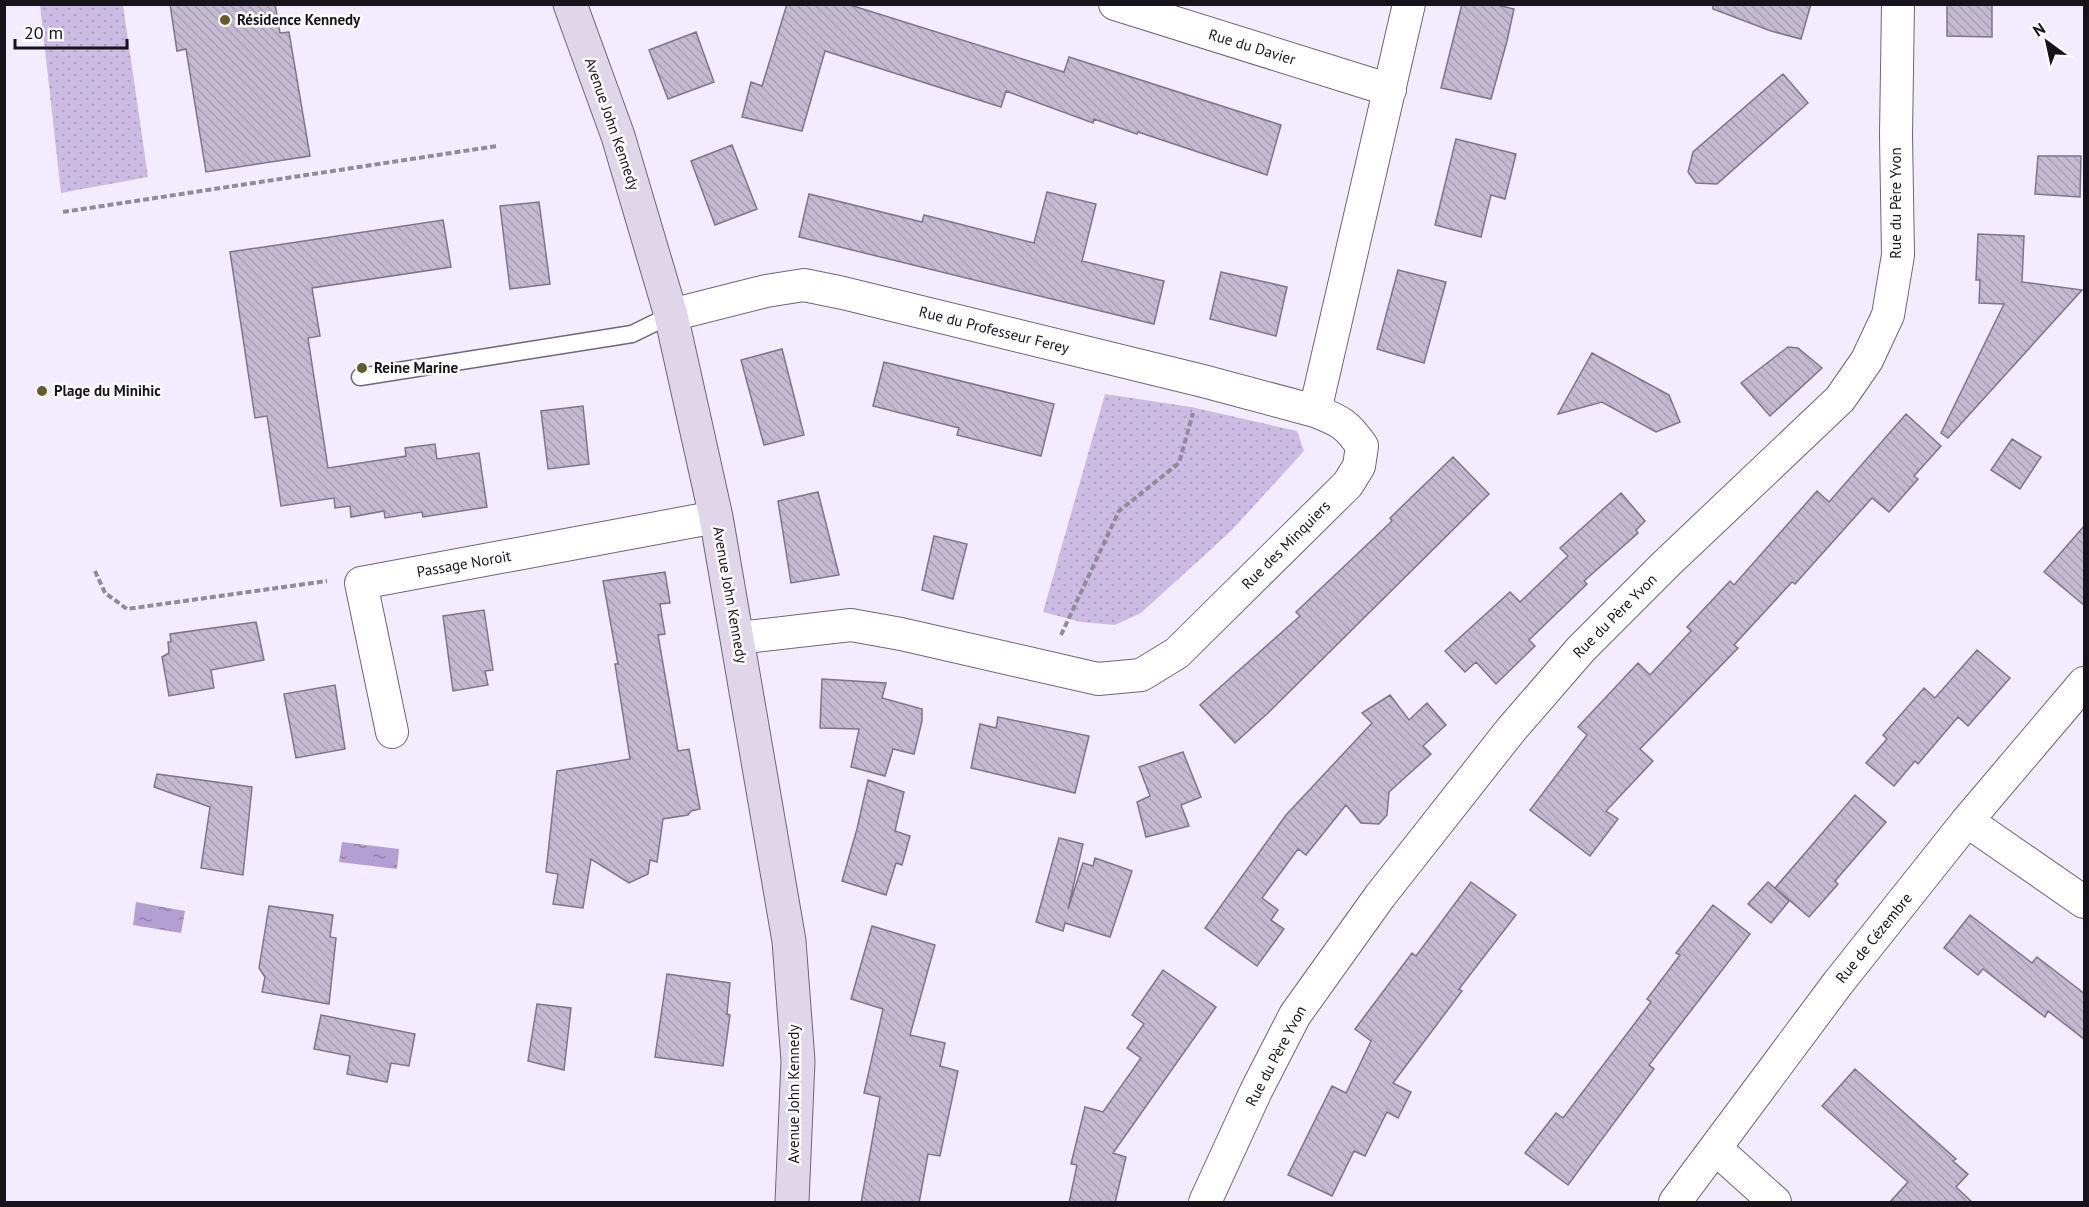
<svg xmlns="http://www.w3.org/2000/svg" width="2089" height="1207" font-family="'PT Sans',sans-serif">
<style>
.grass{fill:url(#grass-dots)}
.water{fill:url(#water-ripples)}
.building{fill:url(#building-back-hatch);stroke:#7d758a;stroke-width:1.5}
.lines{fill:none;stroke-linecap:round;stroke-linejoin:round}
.service-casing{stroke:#6d6579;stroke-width:19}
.minor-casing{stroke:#6d6579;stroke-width:34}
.secondary-casing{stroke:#6d6579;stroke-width:35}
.path{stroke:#908b99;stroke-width:4;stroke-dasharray:6 3;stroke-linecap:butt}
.service{stroke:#fff;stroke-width:16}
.minor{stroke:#fff;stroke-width:32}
.secondary{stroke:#dfd6ea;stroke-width:33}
.poi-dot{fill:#685a27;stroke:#fdfdfd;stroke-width:2}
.labels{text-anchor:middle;stroke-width:5;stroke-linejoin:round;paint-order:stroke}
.poi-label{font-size:15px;font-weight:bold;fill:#16131b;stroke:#fdfdfd;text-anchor:start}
.street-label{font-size:15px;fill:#16131b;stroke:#fdfdfd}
</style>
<defs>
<pattern id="grass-dots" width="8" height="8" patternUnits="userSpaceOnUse" patternTransform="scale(1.5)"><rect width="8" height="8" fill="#ccbce3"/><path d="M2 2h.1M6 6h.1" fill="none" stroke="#aea1c2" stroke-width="1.8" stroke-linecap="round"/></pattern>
<pattern id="water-ripples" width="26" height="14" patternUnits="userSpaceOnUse" patternTransform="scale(1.5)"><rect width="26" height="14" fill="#b49fd2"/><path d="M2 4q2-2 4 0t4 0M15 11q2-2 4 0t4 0" fill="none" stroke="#9180aa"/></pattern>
<pattern id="building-back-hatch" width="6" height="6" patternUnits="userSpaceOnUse" patternTransform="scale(1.5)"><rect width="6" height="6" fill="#c3bad1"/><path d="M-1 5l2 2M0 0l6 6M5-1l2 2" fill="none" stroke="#a79fb3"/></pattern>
</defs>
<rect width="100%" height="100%" fill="#f3ecff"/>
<path class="grass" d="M40,5h83l25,172 -87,16z
M1105,394l86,13 106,24 7,20 -73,80 -90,82 -26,12 -34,-3 -38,-10z"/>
<path class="water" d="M342,842l57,7 -2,20 -58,-7z
M136,902l49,9 -4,22 -48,-8z"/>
<path class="building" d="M170,4h105l5,29 9,-1 21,124 -104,16 -20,-123 -9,2z
M787,4h60l217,68 5,-15 212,68 -14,50 -129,-43 -1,2 -43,-15 -1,4 -87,-32 -5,16 -176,-56 -23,80 -60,-14 9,-35 11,4z
M1462,4h31l21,5 -7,32 -16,58 -50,-11z
M1713,4h98l-10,35 -30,-8 -58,-22z
M1947,4h45v33l-45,-1z
M696,32l18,50 -46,17 -19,-49z
M1783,74l25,29 -91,81 -21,-1 -8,-11 5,-20z
M1456,139l60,15 -11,45 -14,-4 -10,42 -46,-12z
M732,145l25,64 -42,16 -24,-64z
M2038,156h43l-1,41 -45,-3z
M1047,192l49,12 -14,57 82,20 -10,43 -355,-87 10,-43 113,28 2,-7 110,28z
M539,202l11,82 -40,5 -10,-83z
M443,220l8,47 -139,21 8,48 -12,2 20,130 78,-12 -1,-8 30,-4 2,15 42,-6 8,54 -64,10 -1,-5 -37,6 -1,-7 -33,6 -1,-11 -15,2 -1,-10 -53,8 -14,-90 -12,2 -25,-166z
M1978,234l46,2 -2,46 60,8 -134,148 -7,-5 63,-129 -25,-1 1,-23h-4z
M1398,270l48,12 -22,81 -47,-14z
M1221,272l66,15 -11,49 -66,-17z
M1788,347l10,1 24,20 -52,48 -29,-33z
M782,349l22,86 -40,10 -23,-85z
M1592,353l77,42 11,27 -24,10 -54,-30 -44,12z
M884,362l170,42 -13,52 -84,-21 2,-7 -86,-22z
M583,406l6,58 -41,5 -7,-58z
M1906,414l35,32 -27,30 4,3 -29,33 -17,-14 -77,86 -3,-2 -58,63 4,3 -98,101 13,12 -47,50 12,8 -28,37 -60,-46 57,-75 -9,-8 60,-64 12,12 41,-44 -4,-4 43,-46 4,4 83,-94 12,11z
M2012,439l29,18 -21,32 -29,-19z
M1453,457l36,37 -221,219 -33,30 -35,-38 100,-89 -4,-4 96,-91 -2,-3z
M818,492l21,83 -48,8 -13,-82z
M1621,493l24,28 -9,9 2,3 -54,48 3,3 -58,56 6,6 -39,38 -20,-22 -11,10 -20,-21 65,-59 10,10 48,-46 -8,-8z
M2085,525v81l-41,-34z
M934,536l33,8 -14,55 -31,-9z
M665,572l5,31 -10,1 5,30 -7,1 20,116 11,-2 11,60 -9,2 -3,4 -25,4 -6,43 -7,-2 -2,14 -19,9 -38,-24 -8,49 -30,-4 5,-30 -12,-2 11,-101 73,-12 -15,-95h3l-15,-83z
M484,610l9,60 -8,1 3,14 -35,6 -10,-75z
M256,622l8,38 -53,10 3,18 -45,8 -7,-39 7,-4 -1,-11h3l-1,-8z
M1977,650l33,28 -42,48 -10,-9 -40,47 -3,-3 -21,25 -28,-23 21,-24 -4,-4 41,-47 11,10z
M822,679l64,4 -4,15 40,11v12l-8,33 -21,-5 -8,27 -34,-9 8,-38 -39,-1z
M335,685l10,64 -49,9 -12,-64z
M1390,695l19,25 18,-17 19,22 -23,21 8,8 -42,38 -2,23 -8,9 -18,-1 -15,-18 -40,50 -8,-6 -36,49 16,12 -7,10 13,9 -27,37 -52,-38 81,-113 86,-92 -10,-10z
M998,717l91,19 -14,57 -104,-25 9,-44 16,4z
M1183,752l18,45 -20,8 8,21 -43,11 -9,-35 13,-6 -11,-29z
M157,774l95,13 -9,88 -42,-7 9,-61 -56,-20z
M868,780l36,12 -9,39 15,5 -8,29 -6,-2 -10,32 -44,-14 15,-52z
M1855,795l31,27 -51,59 3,3 -29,33 -34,-29z
M1059,838l24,6 -15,65 15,-46 10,3 2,-8 37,13 -22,66 -45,-14 -2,8 -27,-9z
M1471,882l45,33 -57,74 3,2 -69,92 18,9 -13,26 -11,-6 -22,44 -11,-5 -22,45 -44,-21 44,-89 14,7 25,-52 -16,-12 57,-76 4,3z
M1768,882l21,19 -18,22 -23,-19z
M1713,905l37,29 -101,131 5,4 -86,116 -43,-32 31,-40 7,5 88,-116 -4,-3 33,-44 -4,-2z
M269,906l64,9 -3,22 6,1 -7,66 -67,-12 3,-15 -6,-9z
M1970,915l62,48 5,-6 48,37v46l-37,-29 -3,6 -62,-48 -5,6 -34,-27z
M872,926l63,19 -25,90 35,8 -5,23 18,5 -18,85 -12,-2 -9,49h-58l19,-106 -16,-4 19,-84 -32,-10z
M1163,970l53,37 -103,146 13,4 -11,46h-46l8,-38 -6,-1 14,-57 18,5 38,-54 -14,-10 17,-24 -12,-9z
M667,974l63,9 -3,31 3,1 -7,51 -68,-9z
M537,1004l34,4 -7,62 -36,-9z
M321,1015l94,19 -6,32 -18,-3 -4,19 -40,-8 3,-18 -36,-7z
M1855,1069l101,90 -3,2 15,13 -12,13 17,16h-84l19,-21 -86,-76z"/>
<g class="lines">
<g class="service-casing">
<path id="service" d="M360,377l272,-43 39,-19"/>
</g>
<g class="minor-casing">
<path id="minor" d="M1115,4l275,86
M671,315l95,-24 38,-6 39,8 360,88 112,30
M738,638l113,-13 50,9 197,45 43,-4 36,-22 171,-169 11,-18 3,-20c-16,-23 -22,-25 -47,-35l94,-407
M392,732l-31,-149 355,-66
M1967,821l117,81
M1716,1149l59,53
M1205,1202l51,-111 39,-76 85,-119 130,-165 71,-82 85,-85 174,-165 27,-39 21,-45 10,-60 -2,-120 2,-131
M1675,1202l163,-219 129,-162 117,-138"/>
</g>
<g class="secondary-casing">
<path id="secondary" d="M570,4l48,132 53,179 45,202 73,424 9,120 -6,141"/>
</g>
<path class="path" d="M63,212l434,-66
M95,571l10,22 22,16 200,-28
M1061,635l58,-124 60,-48 14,-50"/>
<use href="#service" class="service"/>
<use href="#minor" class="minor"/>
<use href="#secondary" class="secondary"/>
</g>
<g class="poi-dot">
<circle cx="225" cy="20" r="6"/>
<circle cx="362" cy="368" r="6"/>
<circle cx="42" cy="391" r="6"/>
</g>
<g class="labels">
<g class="poi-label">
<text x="237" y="25">Résidence Kennedy</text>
<text x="374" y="373">Reine Marine</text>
<text x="54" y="396">Plage du Minihic</text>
</g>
<g class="street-label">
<text transform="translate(1252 47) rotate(17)" y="5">Rue du Davier</text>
<text transform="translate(612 124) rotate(71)" y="5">Avenue John Kennedy</text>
<text transform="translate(1896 203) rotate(-90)" y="5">Rue du Père Yvon</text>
<text transform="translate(994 330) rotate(14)" y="5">Rue du Professeur Ferey</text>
<text transform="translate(1286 545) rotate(-45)" y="5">Rue des Minquiers</text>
<text transform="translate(464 564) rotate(-10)" y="5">Passage Noroit</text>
<text transform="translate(730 595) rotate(80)" y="5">Avenue John Kennedy</text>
<text transform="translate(1615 616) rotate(-45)" y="5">Rue du Père Yvon</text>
<text transform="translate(1874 938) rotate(-51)" y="5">Rue de Cézembre</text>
<text transform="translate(1276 1056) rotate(-62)" y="5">Rue du Père Yvon</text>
<text transform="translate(794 1094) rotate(-90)" y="5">Avenue John Kennedy</text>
</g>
</g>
<rect width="2089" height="1207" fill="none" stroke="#16131b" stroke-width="12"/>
<g transform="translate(2047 42) rotate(327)" stroke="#fdfdfd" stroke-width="4.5" paint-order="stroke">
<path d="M0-4.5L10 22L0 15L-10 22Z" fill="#16131b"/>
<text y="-9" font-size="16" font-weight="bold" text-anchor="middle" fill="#16131b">N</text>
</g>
<path d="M15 39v9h112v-9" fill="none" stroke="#16131b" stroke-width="3"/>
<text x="24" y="39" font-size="18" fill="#16131b" stroke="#fdfdfd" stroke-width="4.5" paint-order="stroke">20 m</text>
</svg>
